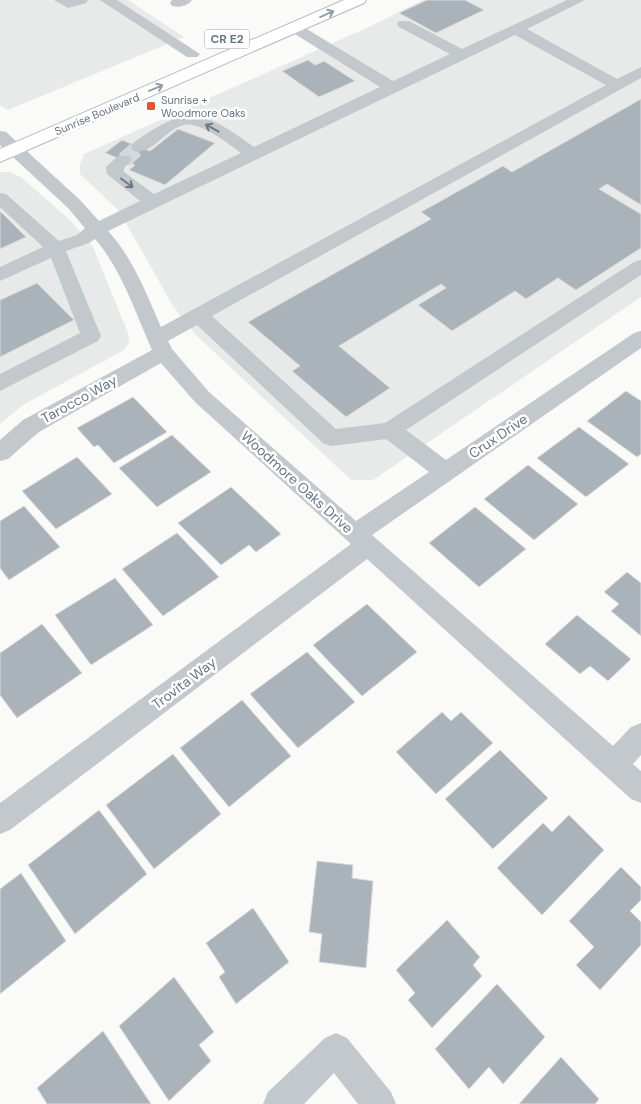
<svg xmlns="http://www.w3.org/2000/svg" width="641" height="1104" font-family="'DM Sans',sans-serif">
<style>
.built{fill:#e8e9e9}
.building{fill:#aab3b9;stroke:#dcdcda}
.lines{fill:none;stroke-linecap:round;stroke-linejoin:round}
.minor-tunnel{stroke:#d5d9db;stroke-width:16;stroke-dasharray:16 8;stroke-linecap:butt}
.major-casing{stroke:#b5babe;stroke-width:2}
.minor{fill:#c3c8cc;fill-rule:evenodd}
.major{fill:#fff;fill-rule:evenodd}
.oneway{stroke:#939fa8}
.oneway2{stroke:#6a7a87}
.poi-dot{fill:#e4572e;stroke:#fff;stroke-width:2}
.labels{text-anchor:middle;stroke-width:5;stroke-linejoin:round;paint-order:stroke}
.far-poi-label{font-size:11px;fill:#657683;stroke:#fff;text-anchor:start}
.far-street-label{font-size:11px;fill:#657683;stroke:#fff}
.shield{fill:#fff;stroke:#939fa8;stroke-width:1}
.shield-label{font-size:12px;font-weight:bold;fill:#657683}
.street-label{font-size:14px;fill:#657683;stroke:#fff}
</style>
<rect width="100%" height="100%" fill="#fafaf8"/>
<path class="built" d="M0,0h128l56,37 -176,73 -8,-5z
M423,0h218v297l-268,183h-22l-155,-145 -23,-29 -54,-95 -39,-37v-9l4,-11 287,-128z
M0,172h10l11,5 51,45 21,25 35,86 1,10 -5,7 -101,55 -23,19z"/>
<path class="building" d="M427,0h38l19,10 -48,23 -37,-20z
M308,60l7,5 9,-4 31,20 -36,16 -37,-26z
M641,99v106l-34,-21 -8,5 42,25v34l-65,42 -18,-12 -32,21 -11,-8 -63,40 -34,-26 28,-17 -5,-4 -102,62 51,42 -44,29 -54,-46 8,-5 -52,-44 183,-103 -10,-7 82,-46 9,6z
M178,129l37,14 -50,42 -36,-15 6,-5 -30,-12 17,-13 28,11z
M0,211l26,26 -26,12z
M37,283l37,37 -74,37v-57z
M626,391l15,10v53l-4,3 -50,-36z
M133,397l34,35 -53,31 -16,-18 -4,2 -17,-19z
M579,427l50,37 -43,33 -49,-39z
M172,435l39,37 -54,35 -38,-39z
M77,457l35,37 -56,35 -34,-38z
M528,465l50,39 -44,36 -50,-41z
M231,487l50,47 -25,18 -7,-7 -28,20 -43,-42z
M24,506l36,41 -51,33 -9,-12v-47z
M475,507l51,42 -47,38 -50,-44z
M177,533l42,44 -56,39 -41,-47z
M627,572l14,11v53l-30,-25 8,-7 -15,-12z
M115,578l38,47 -62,40 -36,-50z
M367,604l50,48 -55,44 -49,-51z
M577,615l54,44 -23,22 -18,-15 -10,8 -35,-30z
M42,624l40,49 -65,45 -17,-23v-42z
M307,652l48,50 -57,46 -48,-54z
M242,700l49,56 -62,51 -49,-59z
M442,712l9,9 10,-9 32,31 -57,51 -40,-42z
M500,750l48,48 -55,51 -48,-50z
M173,754l48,60 -67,55 -48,-64z
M99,810l48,64 -72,60 -47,-69z
M569,815l35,35 -62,65 -45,-47 46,-45 9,9z
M317,861l36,4 -1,13 21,3 -7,87 -47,-6 3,-28 -13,-2z
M621,867l20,20v13l-11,11 11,11v23l-41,45 -24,-25 18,-18 -25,-26z
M21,873l45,68 -66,53v-105z
M253,908l36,54 -53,42 -17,-27 6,-5 -19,-29z
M447,920l33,37 -7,8 9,11 -50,52 -24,-28 7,-7 -19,-23z
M174,977l40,55 -15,13 12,16 -42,40 -50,-75z
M497,984l48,53 -42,47 -14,-17 -20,22 -34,-40z
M103,1031l48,73h-104l-10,-16z
M561,1057l38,42 -4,5h-76z"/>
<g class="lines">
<path class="minor-tunnel" d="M124,160l15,-13"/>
<g class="major-casing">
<path id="major" d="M344,0h22l-2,3 -364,159v-13z"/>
</g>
<path class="minor" d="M54,0h34l-2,3 -18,5z
M100,0h17l83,54 -3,3h-10z
M172,0h20c-4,6 -13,8 -20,6l-2,-3z
M567,0h18l-58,29 90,50 24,-12v11l-429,238 124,113 49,-6 249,-161 7,-2v15l-235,155 40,30 188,-127 7,-2v17l-269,187 241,211 18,-19 10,-4v32l-8,9 8,7v32l-10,-4 -264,-240 -357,271 -10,4v-31l351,-259 -156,-142 -34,-39 -122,69 -31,27 -8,2v-21l23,-20 129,-70c-17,-38 -30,-80 -57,-111l-6,4 -23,8 35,85 -3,5 -98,50v-17l80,-41 -29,-75 -51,23v-14l43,-20 -43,-40v-14l6,1 53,47 18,-6 8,-7 -17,-20 -68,-63v-14l6,1 74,68 19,21 41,-20 -33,-27 -1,-7 12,-11h12l2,4 -8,8v4l30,22 87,-41c-14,-10 -31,-24 -48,-28 -24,-5 -37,31 -60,26l-2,-4 2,-4c55,-39 67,-35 121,4l126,-60 -90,-56 -2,-3 2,-3h10l93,56 57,-27 -51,-27 -2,-3 2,-3h10l53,28zM515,35l91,50 -445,242c-15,-34 -28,-69 -53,-96zM197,325l127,119 8,2 54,-7 43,33 -73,49 -147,-129 -37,-43 -4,-8z
M336,1033l11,5 44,54 5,12h-38l-24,-31 -30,31h-41l5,-12 57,-54z"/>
<use href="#major" class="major"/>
</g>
<defs><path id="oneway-shaft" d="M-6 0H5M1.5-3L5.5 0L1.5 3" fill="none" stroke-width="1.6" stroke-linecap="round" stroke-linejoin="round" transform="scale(1.25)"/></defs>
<g class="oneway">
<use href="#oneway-shaft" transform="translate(327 14) rotate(-24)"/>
<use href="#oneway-shaft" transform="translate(156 88) rotate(-23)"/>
</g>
<g class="oneway2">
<use href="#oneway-shaft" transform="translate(212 128) rotate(-151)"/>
<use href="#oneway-shaft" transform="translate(127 183) rotate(37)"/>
</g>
<rect class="poi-dot" x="146" y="101" width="10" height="10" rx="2.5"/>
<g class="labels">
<g class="far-poi-label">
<text x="161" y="104">Sunrise +<tspan x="161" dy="13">Woodmore Oaks</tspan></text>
</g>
<g class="far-street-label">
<text transform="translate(97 114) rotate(-23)" y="4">Sunrise Boulevard</text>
</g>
<rect class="shield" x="204.5" y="29.5" width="45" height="19" rx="4"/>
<g class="shield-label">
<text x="227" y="43">CR E2</text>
</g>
<g class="street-label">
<text transform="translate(79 399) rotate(-29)" y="5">Tarocco Way</text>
<text transform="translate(498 436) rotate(-34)" y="5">Crux Drive</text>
<text transform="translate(297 482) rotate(42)" y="5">Woodmore Oaks Drive</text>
<text transform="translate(184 683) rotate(-37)" y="5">Trovita Way</text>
</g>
</g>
</svg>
